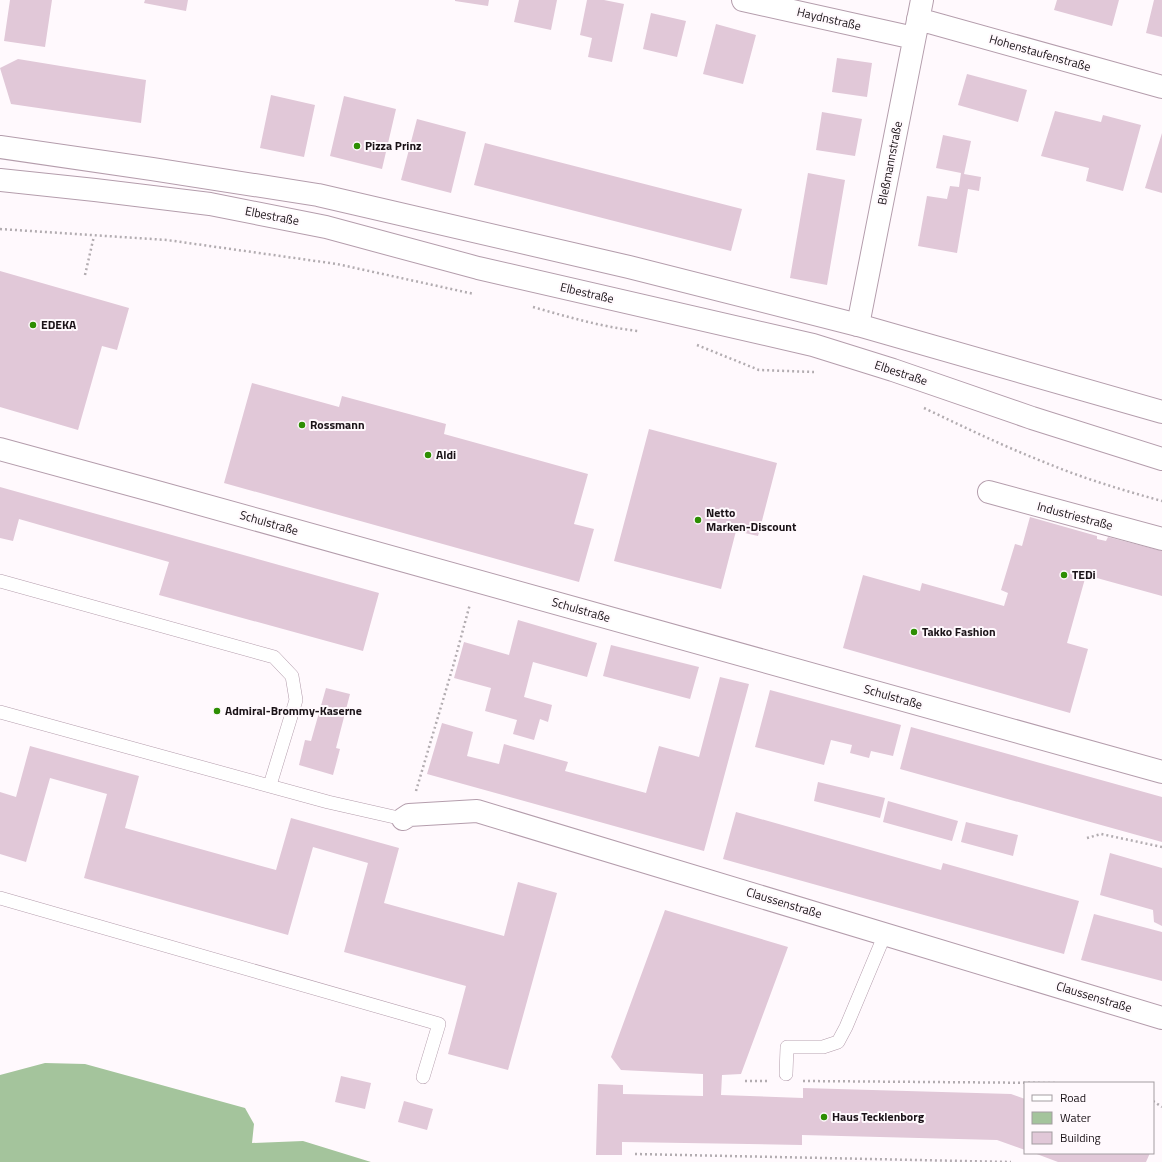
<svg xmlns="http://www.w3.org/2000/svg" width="1162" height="1162" font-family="'Titillium Web',sans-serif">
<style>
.water{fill:#a4c49c}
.building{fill:#e1c8d8}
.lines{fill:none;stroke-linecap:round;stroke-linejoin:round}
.lane-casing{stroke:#b49dac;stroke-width:14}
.street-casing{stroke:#b49dac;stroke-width:24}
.primary-casing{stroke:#b49dac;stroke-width:24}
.path{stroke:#b2acb0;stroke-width:2.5;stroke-dasharray:2 3;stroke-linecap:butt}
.lane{stroke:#fff;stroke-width:13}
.street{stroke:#fff;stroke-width:22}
.primary{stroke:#fff;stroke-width:22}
.poi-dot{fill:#2d8e03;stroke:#fff9fd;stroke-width:1.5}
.labels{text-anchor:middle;stroke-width:4;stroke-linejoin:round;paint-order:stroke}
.street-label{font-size:12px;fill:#1a1217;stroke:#fff9fd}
.poi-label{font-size:12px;font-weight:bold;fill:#1a1217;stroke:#fff9fd;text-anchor:start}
</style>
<rect width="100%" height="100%" fill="#fff9fd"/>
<path class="water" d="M45,1063l40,1 160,44 9,16 -2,19 51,-2 68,21h-371v-87z"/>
<path class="building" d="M10,0h42l-7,47 -41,-6z
M145,0h43l-2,11 -42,-8z
M455,0h34l-1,6 -33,-5z
M519,0h38l-6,30 -37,-8z
M587,0h17l20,4 -12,58 -24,-5 4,-19 -12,-3z
M1057,0h62l-7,26 -58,-16z
M1154,0h8v37l-16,-4z
M651,13l35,8 -9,36 -34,-8z
M716,24l40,11 -13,49 -40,-10z
M837,58l35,5 -5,34 -35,-5z
M18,59l128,21 -5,43 -130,-19 -11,-36z
M967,74l60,16 -9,32 -60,-17z
M271,95l44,10 -11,52 -44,-9z
M344,96l52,13 -14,60 -52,-13z
M1055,111l46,11 2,-7 38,10 -18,66 -37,-10 3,-13 -48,-12z
M822,112l40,7 -7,37 -39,-6z
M417,119l49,13 -15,61 -50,-13z
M1162,133v60l-17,-5z
M943,135l28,6 -7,33 17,3 -2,14 -11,-2 -11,64 -39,-7 9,-50 20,3 3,-13 9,1 2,-14 -25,-5z
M485,143l257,66 -11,42 -257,-66z
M808,173l37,7 -18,105 -37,-7z
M0,271l129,37 -12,42 -15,-4 -24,84 -78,-23z
M252,383l87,24 3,-11 104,28 -2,10 144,40 -14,50 20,5 -15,53 -355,-99z
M649,429l128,34 -19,73 -22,-5 -15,58 -107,-28z
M0,487l379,106 -16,58 -204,-56 10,-33 -150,-43 -6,22 -13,-3z
M1030,517l67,19v3l9,2 2,-4 54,14v45l-76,-21 -19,68 21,6 -18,64 -227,-65 20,-73 57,16 2,-8 82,23 4,-13 -7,-3 14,-46 7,2z
M518,620l79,23 -10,34 -54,-15 -9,35 28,8 -4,17 -8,-3 -6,21 -21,-6 4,-14 -32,-9 6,-23 -37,-10 10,-36 45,13z
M611,645l88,22 -9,32 -87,-23z
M720,677l29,7 -45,167 -277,-77 15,-51 31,9 -6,24 32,8 5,-20 64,18 -3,9 81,22 13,-47 40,11z
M326,688l24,6 -14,54 4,1 -7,26 -34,-10 6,-25 6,1z
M770,690l131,35 -8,31 -22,-5 -2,7 -19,-5 2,-8 -21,-5 -7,25 -69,-18z
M911,727l251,70v45l-262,-73z
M30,746l109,30 -14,52 151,42 15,-52 108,30 -15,55 120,33 14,-54 39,11 -49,177 -60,-16 18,-68 -122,-34 24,-89 -55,-16 -25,88 -204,-57 23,-84 -57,-16 -24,84 -26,-8v-62l16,5z
M818,782l67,16 -5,20 -66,-17z
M888,801l70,20 -6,20 -69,-19z
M736,812l205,58 2,-7 136,38 -15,53 -341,-95z
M966,822l52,13 -5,21 -52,-14z
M1110,853l52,15v58l-8,-4 -1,-12 -53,-15z
M665,910l123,37 -47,127 -19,1 -1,20 82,3v-10l208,6 14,5v51l-28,-10 -195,-5v10l-180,-3v13h-26l2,-71 25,1v9l80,2v-22l-82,-4 -10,-13z
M1094,914l68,18v49l-81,-21z
M341,1076l30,7 -6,26 -30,-7z
M404,1101l29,8 -6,21 -29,-8z
M1034,1153h116l-4,9h-88z"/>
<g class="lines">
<g class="lane-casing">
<path id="lane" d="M0,581l274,76 18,19 4,24 -26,85
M0,712l328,90 75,17
M0,898l439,126 -16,53
M786,1074l1,-27h36l15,-5 8,-15 39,-93"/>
</g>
<g class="street-casing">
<path id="street" d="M743,0l171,38
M918,19l244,68
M858,325l64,-325
M0,449l161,44 1001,279
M989,492l173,47
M403,819l6,-4 68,-4 685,207"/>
</g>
<g class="primary-casing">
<path id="primary" d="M0,147l152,22 166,26 311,72 229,58 304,87
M0,180l95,10 115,14 116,23 152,41 335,77 80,25 139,48 130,41"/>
</g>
<path class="path" d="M0,229l167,11 170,24 137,30
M85,275l9,-39
M533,307c35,10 69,20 105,24
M697,345l62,25 55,2
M924,408c40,19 79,38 120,54 38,16 78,28 118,39
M416,791l38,-128 16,-59
M1087,838l14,-4 61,13
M745,1081h23
M803,1081l252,2
M1153,1101l9,6
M635,1154l376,8"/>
<use href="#lane" class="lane"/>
<use href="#street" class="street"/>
<use href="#primary" class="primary"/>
</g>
<g class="poi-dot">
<circle cx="357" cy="146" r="4"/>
<circle cx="33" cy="325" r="4"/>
<circle cx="302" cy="425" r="4"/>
<circle cx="428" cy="455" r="4"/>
<circle cx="698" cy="520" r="4"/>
<circle cx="1064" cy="575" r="4"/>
<circle cx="914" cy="632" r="4"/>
<circle cx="217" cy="711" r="4"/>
<circle cx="824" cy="1117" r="4"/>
</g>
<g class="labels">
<g class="street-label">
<text transform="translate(829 19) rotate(13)" y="4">Haydnstraße</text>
<text transform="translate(1040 53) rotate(16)" y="4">Hohenstaufenstraße</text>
<text transform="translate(890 163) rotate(-79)" y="4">Bleßmannstraße</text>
<text transform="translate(272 216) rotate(11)" y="4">Elbestraße</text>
<text transform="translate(587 293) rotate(13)" y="4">Elbestraße</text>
<text transform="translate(901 373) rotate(18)" y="4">Elbestraße</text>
<text transform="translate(1075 516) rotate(15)" y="4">Industriestraße</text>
<text transform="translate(269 523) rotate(16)" y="4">Schulstraße</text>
<text transform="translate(581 610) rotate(16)" y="4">Schulstraße</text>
<text transform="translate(893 697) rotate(16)" y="4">Schulstraße</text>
<text transform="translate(784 903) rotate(17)" y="4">Claussenstraße</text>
<text transform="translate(1094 997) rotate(17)" y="4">Claussenstraße</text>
</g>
<g class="poi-label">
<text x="365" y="150">Pizza Prinz</text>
<text x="41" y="329">EDEKA</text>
<text x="310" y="429">Rossmann</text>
<text x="436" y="459">Aldi</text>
<text x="706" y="517">Netto<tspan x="706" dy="14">Marken-Discount</tspan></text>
<text x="1072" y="579">TEDi</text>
<text x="922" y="636">Takko Fashion</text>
<text x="225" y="715">Admiral-Brommy-Kaserne</text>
<text x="832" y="1121">Haus Tecklenborg</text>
</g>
</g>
<rect x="1024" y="1082" width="130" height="72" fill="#fff9fd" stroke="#a39da1"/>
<rect x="1032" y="1095" width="20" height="6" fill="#ffffff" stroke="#a39da1"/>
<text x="1060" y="1102" font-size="12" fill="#1a1217">Road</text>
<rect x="1032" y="1112" width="20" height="12" fill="#a4c49c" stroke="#a39da1"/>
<text x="1060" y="1122" font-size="12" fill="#1a1217">Water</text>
<rect x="1032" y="1132" width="20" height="12" fill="#e1c8d8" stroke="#a39da1"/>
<text x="1060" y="1142" font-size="12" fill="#1a1217">Building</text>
</svg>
